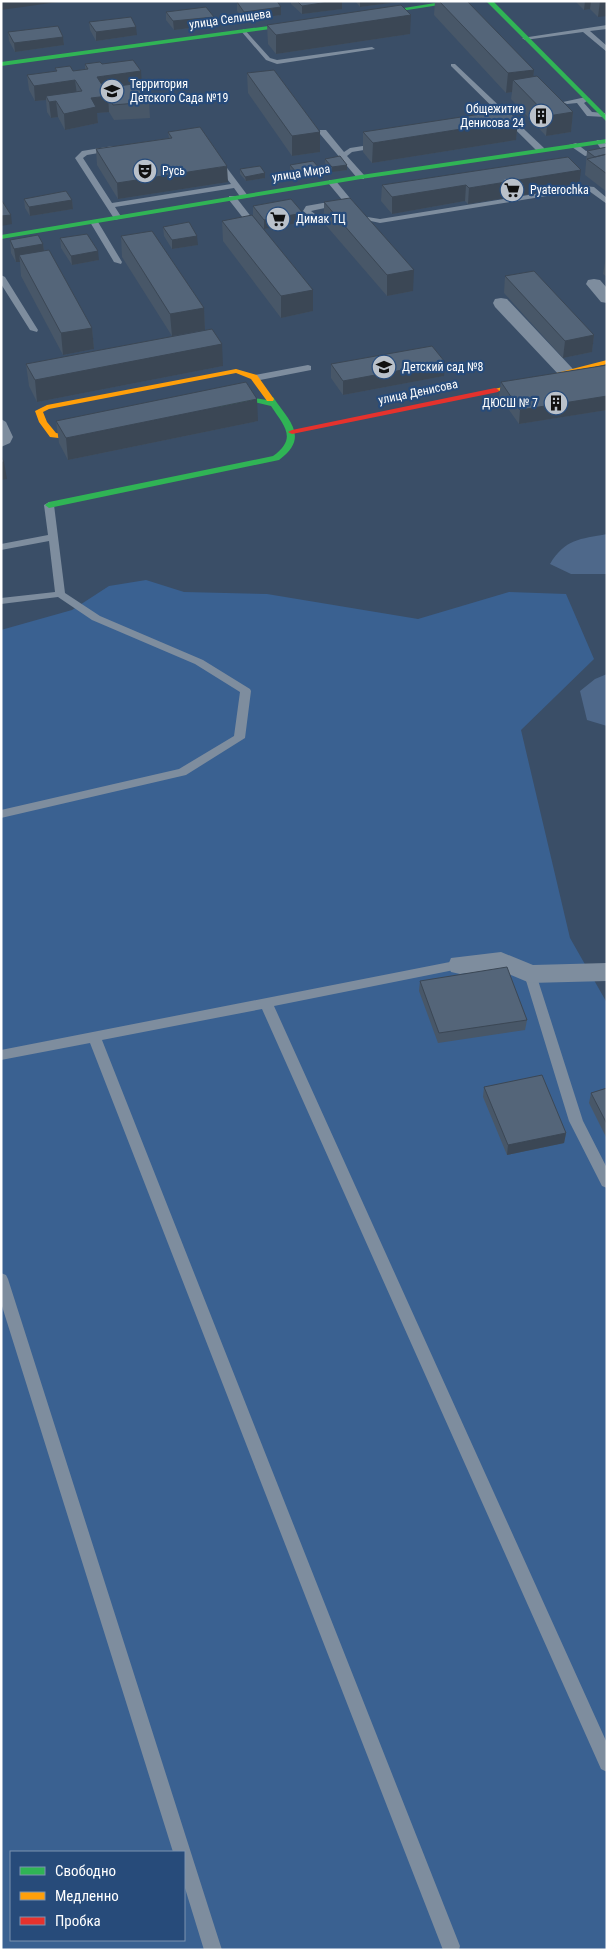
<svg xmlns="http://www.w3.org/2000/svg" width="608" height="1951" font-family="'Roboto Condensed',sans-serif">
<style>
.green{fill:#3a6191;fill-rule:evenodd}
.water{fill:#4e688a}
.lines{fill:none;stroke-linecap:round;stroke-linejoin:round}
.lane{fill:#7e8d9e;fill-rule:evenodd}
.street{fill:#7e8d9e;fill-rule:evenodd}
.fast{fill:#30b455;fill-rule:evenodd}
.slow{fill:#ff9f0a;fill-rule:evenodd}
.jam{fill:#e5322d;fill-rule:evenodd}
.wall{fill:#485768}
.shaded-wall{fill:#3b4755}
.building{fill:#546579;stroke:#3b4755}
.labels{text-anchor:middle;stroke-width:4.5;stroke-linejoin:round;paint-order:stroke}
.far-street-label{font-size:12px;fill:#fff;stroke:#274b7a}
.far-poi-label{font-size:12px;fill:#fff;stroke:#274b7a;text-anchor:start}
</style>
<rect width="100%" height="100%" fill="#3a4e67"/>
<path class="green" d="M146,580l38,12 83,2 151,25 91,-27 57,2 28,65 -73,71 49,208 37,65v947h-606v-1320l71,-20 37,-24zM11,1852h173v88h-173z"/>
<path class="water" d="M607,534v40h-36l-21,-10c15,-25 30,-25 57,-30z
M607,674v52l-20,-6 -7,-29 15,-12z"/>
<g class="lines">
<path class="lane" d="M607,25v4l-17,2 17,15v6l-24,-20 -58,8 -3,-2z
M244,29l26,29 7,2 95,-13 3,2 -98,15 -11,-4 -25,-29z
M451,64h4l89,84v4h-6l-87,-86z
M586,97l4,2 -6,4 8,9 13,1v4l-18,-1 -10,-13 -10,1 -4,-2z
M320,130h6l18,22 6,-4 32,-5v4l-30,5 -5,4 17,19v4h-6l-38,-45z
M597,140h6l4,6v6l-22,4 -16,-11 7,-2 10,8 15,-2 -5,-7z
M113,146h3v4l-29,5 -4,3 29,45 119,-19 -17,-22 4,-2h3l27,36 -7,2 -7,-10 -119,19 7,11 -7,2 -40,-62 7,-7z
M329,180h6l19,23v4h-6l-19,-23z
M584,186l10,1 13,11v6l-18,-13 -5,-1 -204,33 -23,-5 4,-2 19,3z
M229,196h6l25,32v4h-6l-25,-32z
M340,200h3v4l-32,7 9,7 21,-3 4,2 -1,2 -26,4 -15,-12 3,-5z
M91,220l7,2 24,40 -1,2 -7,-2 -24,-40z
M1,275l4,2 33,53 -1,2 -7,-2 -29,-46z
M308,365l3,1v4l-56,11 -4,-3 4,-3z
M1,419l5,3 7,15 -3,6 -9,4c0,-9 0,-18 0,-28z
M49,502l5,3 11,88 35,23 103,44 47,29 1,2 -6,47 -59,37 -185,43v-8l178,-41 55,-33 6,-44 -45,-28 -103,-44 -34,-23 -57,7v-6l54,-6 -6,-51 -48,9v-6l47,-9 -4,-30z
M460,960l4,2 2,3 -2,3 -190,38 333,737v29l-6,-3 -339,-760 -160,31 358,906 -1,4h-16l-353,-907 -89,17v-10z
M530,969l6,5 47,147 24,47v20l-5,-2 -33,-65 -45,-147z
M1,1273l5,2 2,4 214,671h-18l-20,-65v-33h-11l-172,-549z"/>
<path class="street" d="M594,279l6,1 7,8v15l-6,-1 -15,-18 2,-4z
M501,298l6,1 65,69 3,4 -3,4h-12l-65,-69 -2,-4 2,-4z
M501,952l32,13 74,-2v18l-77,2 -31,-13 -39,4 -9,-2 -3,-7 3,-7z"/>
<path class="fast" d="M448,1h17l-96,15 -3,-2z
M486,1h7l114,115v6z
M305,21l2,1v2l-306,42v-4z
M607,139v4l-246,36 -360,60v-4l360,-60z
M267,397h6c16,24 37,40 6,63l-230,48 -4,-3 4,-3 224,-46c25,-18 11,-30 -2,-50l-17,-4 -34,6 -4,-2 4,-2 34,-6 13,2z"/>
<path class="slow" d="M607,360v4l-112,28 -4,-2z
M236,369l21,6 17,24 -1,2h-6l-16,-22 -15,-6 -187,36 -6,3 4,10 9,11 11,2 27,-6 4,2 -31,8 -17,-2 -11,-15 -4,-11 12,-6z"/>
<path class="jam" d="M495,388l4,2 -1,2 -206,42 -4,-2 4,-2z"/>
</g>
<path class="wall" d="M291,1h51v8l-40,5 -11,-10z
M355,1h50l-45,6z
M435,1h32l67,69 -1,7 40,35 -2,20 -25,4 -35,-37 1,-7 -6,1 -72,-78z
M575,1h32l-9,16 -8,-8 -6,1z
M237,2l44,5v8l-37,5 -7,-9z
M166,12l48,13 -40,5 -8,-10z
M89,22l48,13 -41,6 -6,-11z
M267,25l143,9 -134,20 -8,-10z
M8,32l55,5 1,8 -49,7 -6,-11z
M85,64h17l39,21 3,10 5,7 1,16 -36,2 -5,-8 -12,1 1,10 -33,7 -7,-13 -7,1 -4,-6 -1,-12 -11,1 -6,-11 -2,-15 29,-4 -1,-3 18,3 12,-2z
M247,73l73,79 -28,4 -44,-63z
M518,120l-2,20 -144,23 -9,-11v-20z
M168,132l60,50 -110,17 -21,-34 -1,-16 73,-11z
M607,147v45l-22,-17 2,-24z
M325,159l22,6v5l-15,2 -7,-9z
M290,165l30,9 -23,4 -7,-9z
M240,169l25,4v5l-19,3 -6,-7z
M382,185l197,1 -111,18 -3,-3 -73,13 -11,-13z
M24,199l48,1 1,9 -43,7 -5,-8z
M324,202l89,89 -26,5 -63,-73z
M253,206l50,16 -39,7 -11,-13z
M222,221l91,90 -32,7 -58,-77z
M163,227l35,18 -26,4 -8,-13z
M121,236l83,72 1,22 -33,6 -50,-79z
M60,238l39,22 -27,5 -11,-17z
M10,240l33,4 1,6 48,78 2,21 -31,6 -42,-79 -1,-14h-4l-5,-9z
M606,257h1v20l-4,-3z
M505,276l89,59 -2,17 -29,6 -59,-65z
M26,364l197,2 -186,36 -8,-16z
M331,364l113,12 -101,19 -12,-17z
M607,365v45l-88,14 -20,-28 2,-14z
M56,421h202l-190,39 -9,-17z
M420,981l107,39 -2,10 -87,13 -19,-52z
M484,1087l82,46 -2,10 -57,12 -24,-58z
M607,1088v49h-1l-17,-34 2,-10z"/>
<path class="shaded-wall" d="M1,1h64l-64,9z
M335,1h7v8l-40,5v-8z
M360,1h45l-45,6z
M585,1h6l-1,8 -6,1z
M600,1h7v15l-9,1z
M281,7v8l-37,5v-8z
M411,15l-1,19 -134,20v-19z
M214,17v8l-40,5 -1,-9z
M136,27l1,8 -41,6v-9z
M63,37l1,8 -49,7 -1,-9z
M534,70l-2,19 -19,-9 -1,12 -6,1 2,-20z
M141,71l1,15 -44,6 -1,-15z
M75,80l2,15 -31,1v4l-11,1 -1,-15z
M108,96l1,16 -12,1 1,10 -33,7 -1,-16 27,-16z
M56,101l2,16 -7,1 -2,-16z
M573,112l-2,20 -25,4 2,-20z
M518,120l-2,20 -144,23 1,-20z
M320,132v20l-28,4v-20z
M347,165v5l-15,2v-5z
M227,166l1,16 -110,17 -1,-16z
M320,169v5l-23,4v-5z
M581,170l-2,16 -111,18 1,-16z
M265,173v5l-19,3 -1,-4z
M466,185l-1,16 -73,13v-17z
M72,200l1,9 -43,7 -1,-9z
M303,213v9l-39,7v-9z
M11,215l1,9 -11,2v-10z
M197,236l1,9 -26,4v-9z
M43,244l2,14 -26,-3 1,7h-4l-2,-13z
M98,251l1,9 -27,5 -1,-9z
M414,270l-1,21 -26,5v-21z
M313,290v21l-32,7v-22z
M204,308l1,22 -33,6 -2,-22z
M92,328l2,21 -31,6 -2,-22z
M594,335l-2,17 -29,6 2,-17z
M222,344l1,22 -186,36 -2,-22z
M445,362l-1,14 -101,19v-14z
M607,396v14l-88,14 1,-14z
M257,399l1,22 -190,39 -2,-22z
M1,462h3l3,17 -6,1z
M566,1133l-2,10 -57,12 1,-10z"/>
<path class="building" d="M245,1h32l4,6 -37,5 -7,-10z
M297,1h38l-33,5z
M439,1h28l67,69 -26,3z
M401,5l10,10 -135,20 -9,-10z
M206,7l8,10 -41,4 -7,-9z
M131,17l5,10 -40,5 -7,-10z
M58,26l5,11 -49,6 -6,-11z
M133,60l8,11 -44,6 7,11 36,-5 4,6h-3l8,13 -36,3 -5,-9 -17,2 5,9 -32,7 -8,-13 -7,1 -3,-6 36,-5 -7,-11 -41,6 -7,-11 30,-4 -2,-3 15,-2 3,5 15,-2 -3,-5 15,-2 2,2z
M274,70l46,62 -28,4 -45,-63z
M537,76l36,36 -25,4 -35,-36z
M507,110l11,10 -145,23 -10,-11z
M200,127l27,39 -110,17 -21,-34 76,-11 -4,-6z
M607,147v7l-12,3 -8,-6z
M607,154v20l-20,-15z
M340,156l7,9 -15,2 -7,-8z
M568,157l13,13 -112,18 -3,-3 -74,12 -10,-12z
M313,161l7,8 -23,4 -7,-8z
M260,166l5,7 -20,4 -5,-8z
M66,191l6,9 -43,7 -5,-8z
M350,198l64,72 -27,5 -63,-73z
M291,199l12,14 -39,7 -11,-14z
M1,201h1l9,14 -10,1z
M252,215l61,75 -32,6 -59,-75z
M189,222l8,14 -25,4 -9,-13z
M152,231l52,77 -34,6 -49,-78z
M87,234l11,17 -27,5 -11,-18z
M38,235l5,9 -29,5 -4,-9z
M49,250l43,78 -31,5 -42,-78z
M534,271l60,64 -29,6 -60,-65z
M212,329l10,15 -187,36 -9,-16z
M432,346l13,16 -102,19 -12,-17z
M607,365v31l-87,14 -19,-28z
M246,382l11,17 -191,39 -10,-17z
M1,456l3,6h-3z
M507,967l20,53 -88,13 -19,-52z
M542,1075l24,58 -58,12 -24,-58z
M607,1088v36l-16,-31z"/>
<defs>
<g id="school-disc" transform="scale(1.25)"><circle r="9.5" fill="#bac1ca" stroke="#274b7a"/><path d="M0-5L7-2L0 1L-7-2ZM-4 1L0 2.5L4 1V4Q0 6-4 4Z" fill="#111"/></g>
<g id="building-disc" transform="scale(1.25)"><circle r="9.5" fill="#bac1ca" stroke="#274b7a"/><path d="M-4-6H4V6H1V3H-1V6H-4ZM-2.5-4.3h1.7v1.8h-1.7ZM.8-4.3h1.7v1.8H.8ZM-2.5-1h1.7V.8h-1.7ZM.8-1h1.7V.8H.8Z" fill="#111"/></g>
<g id="theatre-disc" transform="scale(1.25)"><circle r="9.5" fill="#bac1ca" stroke="#274b7a"/><path d="M-5-5.5Q0-4 5-5.5V0Q5 5 0 6Q-5 5-5 0ZM-3.3-2.5H-1v1.5H-3.3ZM1-2.5H3.3v1.5H1ZM-2.8 1Q0 5.5 2.8 1Z" fill="#111"/></g>
<g id="supermarket-disc" transform="scale(1.25)"><circle r="9.5" fill="#bac1ca" stroke="#274b7a"/><path d="M-6-5.5h2.5l.6 2H6L4.5 2H-2.5L-4.4-4H-6ZM-1.5 3.2a1.3 1.3 0 1 0 .1 0ZM3 3.2a1.3 1.3 0 1 0 .1 0Z" fill="#111"/></g>
</defs>
<g fill-rule="evenodd">
<use href="#school-disc" x="112" y="91"/>
<use href="#building-disc" x="541" y="116"/>
<use href="#theatre-disc" x="145" y="171"/>
<use href="#supermarket-disc" x="512" y="190"/>
<use href="#supermarket-disc" x="278" y="219"/>
<use href="#school-disc" x="384" y="367"/>
<use href="#building-disc" x="556" y="403"/>
</g>
<g class="labels">
<g class="far-street-label">
<text transform="translate(230 19) rotate(-8)" y="4">улица Селищева</text>
<text transform="translate(301 173) rotate(-9)" y="4">улица Мира</text>
<text transform="translate(418 392) rotate(-12)" y="4">улица Денисова</text>
</g>
<g class="far-poi-label">
<text x="130" y="88">Территория<tspan x="130" dy="14">Детского Сада №19</tspan></text>
<text x="524" y="113" text-anchor="end">Общежитие<tspan x="524" dy="14">Денисова 24</tspan></text>
<text x="162" y="175">Русь</text>
<text x="530" y="194">Pyaterochka</text>
<text x="296" y="223">Димак ТЦ</text>
<text x="402" y="371">Детский сад №8</text>
<text x="538" y="407" text-anchor="end">ДЮСШ № 7</text>
</g>
</g>
<rect width="608" height="1951" fill="none" stroke="#ffffff" stroke-width="5"/>
<rect x="10" y="1851" width="175" height="90" fill="#274b7a" stroke="#7d93af"/>
<rect x="20" y="1867" width="25" height="8" fill="#30b455" stroke="#7d93af"/>
<text x="55" y="1876" font-size="15" fill="#ffffff">Свободно</text>
<rect x="20" y="1892" width="25" height="8" fill="#ff9f0a" stroke="#7d93af"/>
<text x="55" y="1901" font-size="15" fill="#ffffff">Медленно</text>
<rect x="20" y="1917" width="25" height="8" fill="#e5322d" stroke="#7d93af"/>
<text x="55" y="1926" font-size="15" fill="#ffffff">Пробка</text>
</svg>
